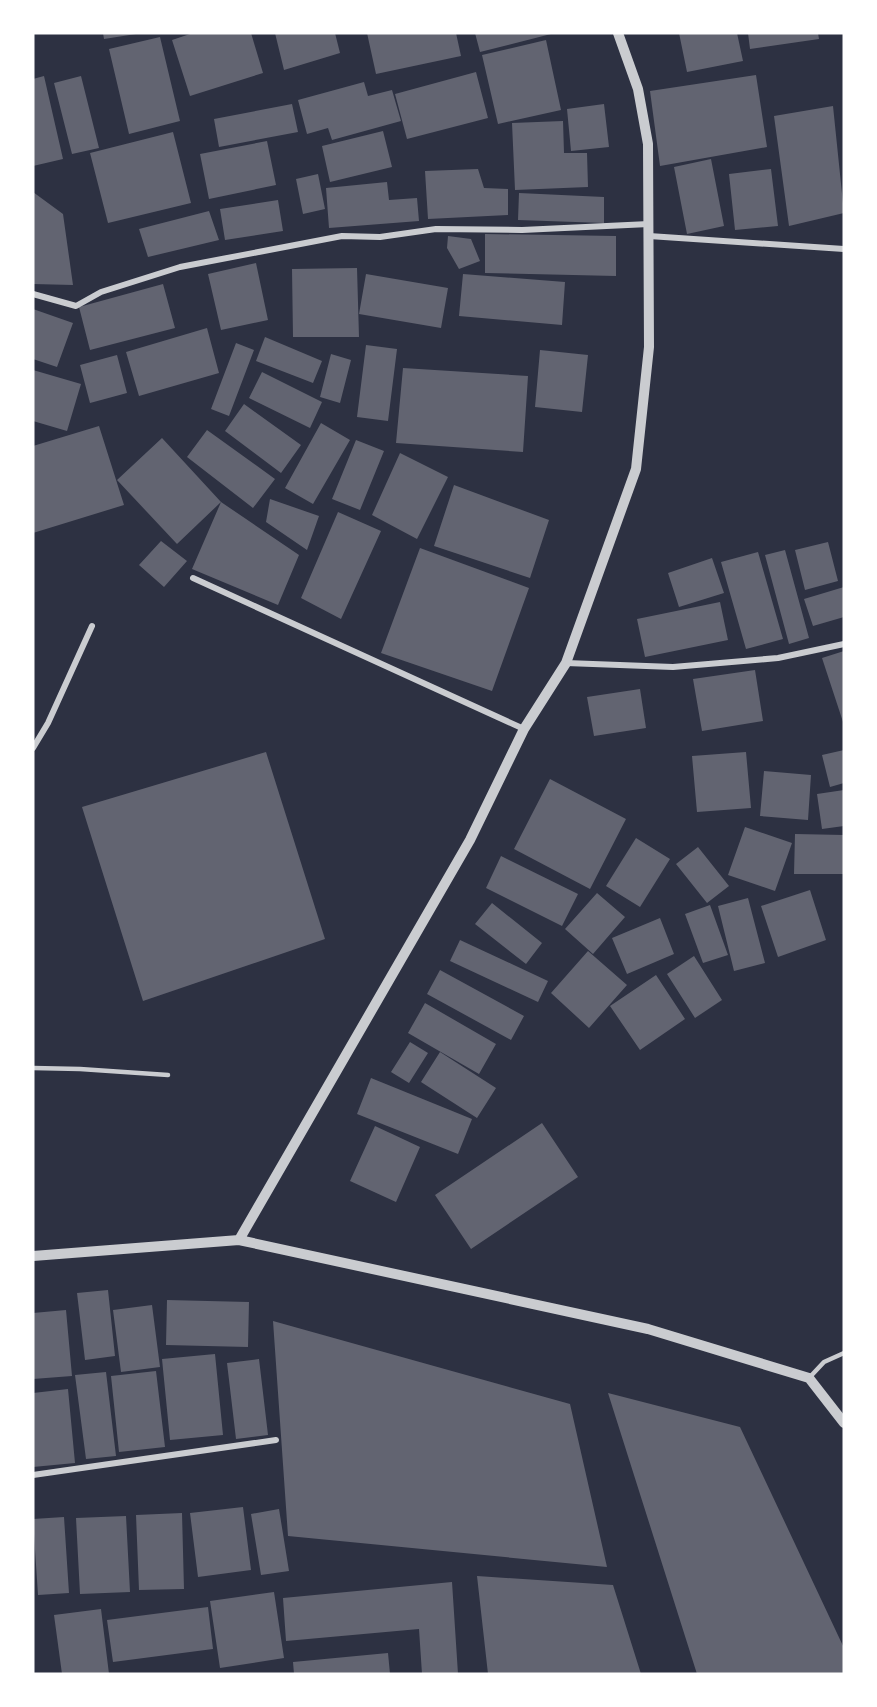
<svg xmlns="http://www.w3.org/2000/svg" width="877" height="1707" font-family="Figtree,sans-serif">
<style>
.building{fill:#626471}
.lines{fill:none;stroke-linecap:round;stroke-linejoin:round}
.service{stroke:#caccd0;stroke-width:4.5}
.minor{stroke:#caccd0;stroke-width:6}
.tertiary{stroke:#caccd0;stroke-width:10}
</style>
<rect width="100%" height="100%" fill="#2d3142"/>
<path class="building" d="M103,33h33v1l-32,5z
M193,33h58l12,40 -73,23 -18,-56z
M275,33h60l5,20 -56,17z
M367,33h89l5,23 -85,18z
M475,33h76v1l-71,18z
M679,33h58l6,28 -56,11z
M748,33h70l1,6 -69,10z
M160,37l20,84 -51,13 -20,-85z
M546,40l15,70 -63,14 -16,-69z
M476,72l12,46 -81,21 -12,-45z
M756,75l11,72 -107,19 -10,-75z
M44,76l19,83 -30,7v-87z
M81,76l18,72 -27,6 -18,-71z
M364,82l4,14 24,-6 9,31 -69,19 -4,-12 -21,6 -9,-34z
M292,104l6,28 -79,15 -5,-28z
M604,104l5,43 -38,4 -4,-42z
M833,106l11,107 -55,13 -15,-110z
M563,121l1,32h23l1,34 -73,3 -3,-67z
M383,131l9,36 -62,15 -8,-36z
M173,132l18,71 -83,20 -18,-70z
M267,141l9,44 -67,14 -9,-45z
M711,159l13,67 -37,8 -13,-67z
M478,169l6,19 24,1v26l-80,4 -3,-48z
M771,169l7,57 -43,4 -6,-56z
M318,174l7,35 -22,5 -7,-35z
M387,182l2,18 28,-2 2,23 -90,7 -3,-40z
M33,192l30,22 10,71 -40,-1z
M519,193l85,4v26l-86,-3z
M278,200l5,31 -58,9 -5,-31z
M209,211l10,29 -71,17 -9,-28z
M485,234l131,2v40l-131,-3z
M448,236l23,3 9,22 -21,8 -12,-21z
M256,263l12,57 -47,10 -13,-56z
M357,268l2,69h-66l-1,-68z
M366,274l82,14 -7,40 -82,-14z
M463,274l102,8 -3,43 -103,-9z
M163,284l12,44 -85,22 -11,-43z
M33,309l40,14 -16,44 -24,-8z
M207,328l12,45 -80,23 -13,-44z
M265,337l57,24 -9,22 -57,-22z
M236,343l18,7 -25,66 -18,-7z
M366,345l31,4 -9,72 -31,-4z
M540,350l48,5 -6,57 -47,-5z
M331,354l20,6 -11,43 -20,-6z
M117,355l10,38 -37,10 -10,-38z
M403,368l125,8 -5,76 -127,-9z
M33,370l48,14 -14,47 -34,-10z
M262,372l60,30 -12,26 -61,-30z
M244,404l57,41 -20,28 -56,-42z
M321,423l29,17 -37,64 -28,-16z
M99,426l25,79 -91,28v-87z
M207,430l68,49 -22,29 -66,-51z
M162,438l59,64 -44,42 -60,-64z
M356,440l28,11 -24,59 -28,-11z
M400,453l48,24 -31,62 -45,-24z
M454,485l95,35 -19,58 -96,-32z
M270,499l49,17 -12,34 -41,-28z
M221,502l78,53 -21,50 -86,-36z
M338,512l43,19 -40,88 -40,-21z
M161,541l26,20 -23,26 -25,-22z
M828,542l10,39 -33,9 -10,-40z
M420,548l109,40 -37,103 -111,-38z
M785,550l24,88 -20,6 -24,-89z
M758,552l25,87 -37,10 -25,-87z
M712,558l12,35 -45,14 -11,-34z
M844,587v30l-31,9 -9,-27z
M720,602l8,38 -83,17 -8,-38z
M844,651v74l-22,-67z
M755,670l8,51 -61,10 -9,-52z
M640,689l6,39 -52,8 -7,-39z
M844,750v33l-14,4 -8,-32z
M266,752l59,187 -182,62 -61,-194z
M746,752l5,56 -54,4 -5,-56z
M764,771l47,4 -3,45 -48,-4z
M550,779l76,40 -36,70 -76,-40z
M844,790v36l-22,3 -5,-35z
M745,827l47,16 -17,48 -47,-16z
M795,834l49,1v39h-50z
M636,838l34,21 -30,48 -34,-21z
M698,847l31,39 -22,17 -31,-39z
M501,856l77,38 -16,32 -76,-38z
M810,890l16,50 -48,17 -17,-51z
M597,893l28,24 -32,37 -28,-25z
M748,898l17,65 -31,8 -16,-65z
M492,903l50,40 -16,21 -51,-40z
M710,905l18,50 -25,8 -18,-49z
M660,918l14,36 -47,20 -15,-36z
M460,940l88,41 -10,21 -88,-41z
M588,951l39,34 -38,43 -38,-35z
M694,956l28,44 -27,18 -28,-44z
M440,970l84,46 -13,24 -84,-46z
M656,975l29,44 -45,31 -30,-44z
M425,1003l71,41 -17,30 -71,-41z
M410,1042l18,11 -19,30 -18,-11z
M440,1052l56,36 -19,30 -56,-36z
M371,1078l101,41 -14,35 -101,-40z
M542,1123l36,54 -107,72 -36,-54z
M375,1126l45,21 -24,55 -46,-21z
M108,1290l7,66 -30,4 -8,-67z
M167,1300l82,2 -1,45 -82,-2z
M152,1305l8,62 -39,5 -8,-62z
M66,1310l6,66 -39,3v-66z
M273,1321l297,83 37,163 -319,-31z
M215,1354l8,81 -53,5 -8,-81z
M259,1359l9,76 -32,4 -9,-76z
M156,1371l9,76 -46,5 -8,-76z
M106,1372l10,84 -30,3 -11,-84z
M68,1389l7,74 -42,4v-74z
M608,1393l132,34 104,221v26h-147z
M243,1507l8,63 -53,7 -8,-64z
M279,1509l10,62 -28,4 -10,-61z
M182,1513l2,76 -45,1 -3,-75z
M126,1516l4,76 -50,2 -4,-76z
M64,1517l5,76 -31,2 -5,-76z
M477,1576l136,9 28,89h-153z
M452,1582l6,92h-36l-3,-45 -133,12 -3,-43z
M274,1592l10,66 -64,10 -10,-67z
M208,1607l5,42 -100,13 -6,-42z
M101,1609l8,65h-47l-8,-59z
M388,1653l2,21h-96l-1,-12z"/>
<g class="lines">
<path class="service" d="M33,1068l47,1 88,6
M809,1378l15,-16 20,-9"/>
<path class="minor" d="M649,236l195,13
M33,294l43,12 25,-14 79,-25 162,-31 38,1 56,-8 86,1 127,-6
M193,578l331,151
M566,663l107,4 105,-9 66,-14
M33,748l15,-25 44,-97
M33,1475l243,-35"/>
<path class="tertiary" d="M239,1240l231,-400 54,-111 42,-66 70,-194 13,-122 -1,-203 -10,-55 -20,-56
M33,1256l206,-16 409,89 161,49 35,45"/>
</g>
<rect width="877" height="1707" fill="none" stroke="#ffffff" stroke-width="69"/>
</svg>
